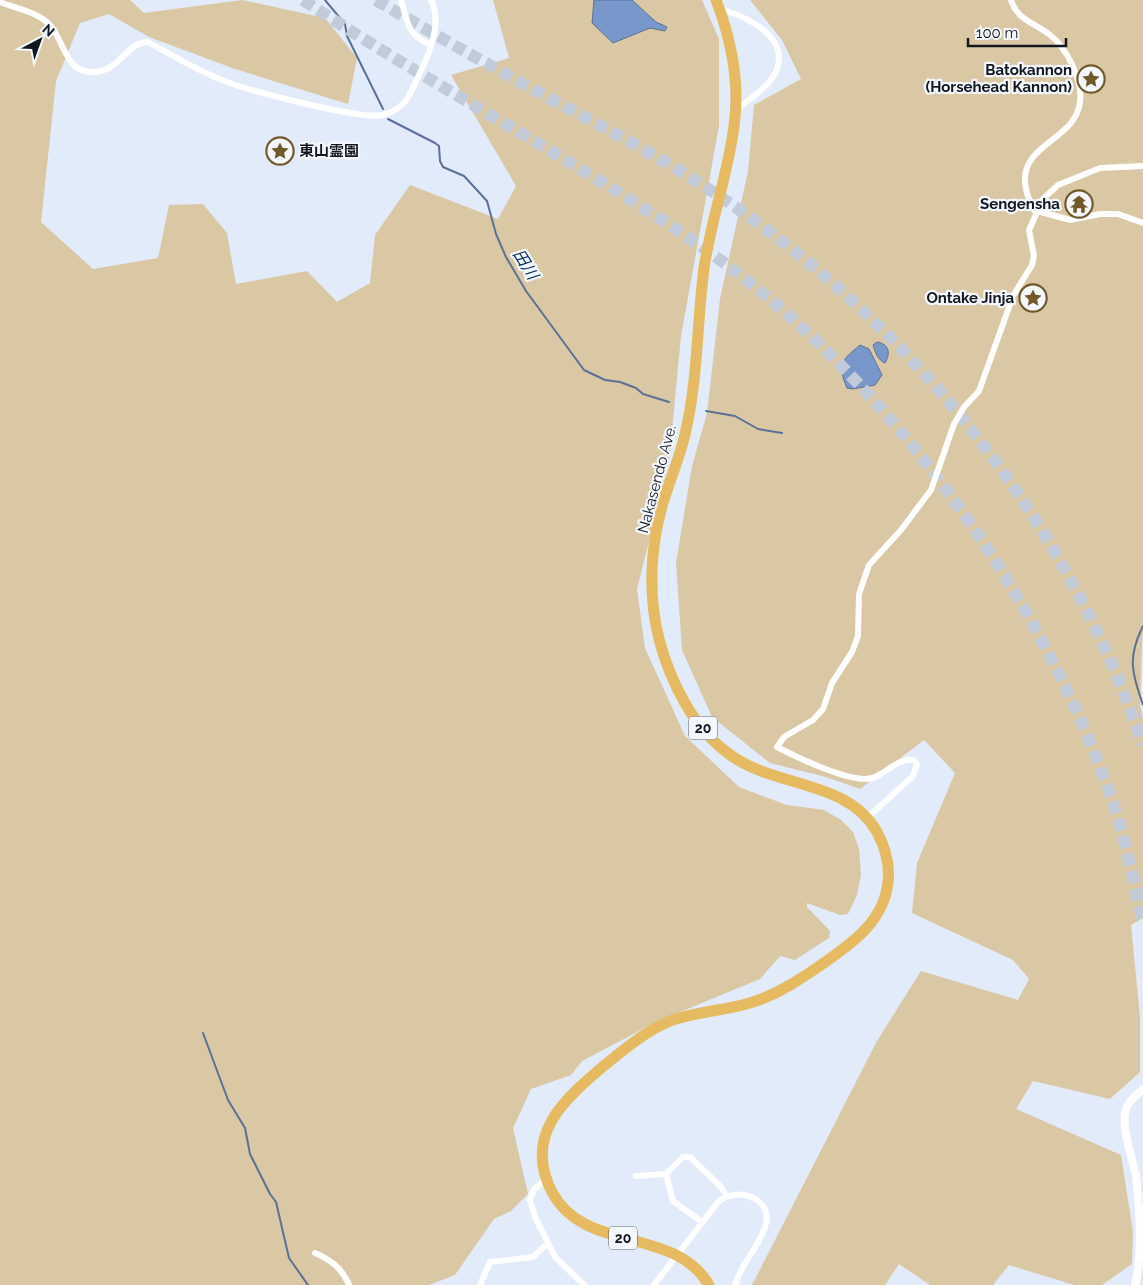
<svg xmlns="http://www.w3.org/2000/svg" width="1143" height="1285" font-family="Raleway,'Noto Sans JP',sans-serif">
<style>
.green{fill:#dac7a4}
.water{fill:#7897ca;stroke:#597197}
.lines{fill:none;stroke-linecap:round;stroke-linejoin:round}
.stream{stroke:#597197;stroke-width:2}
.motorway-tunnel{stroke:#c2cbd9;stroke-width:12;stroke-dasharray:12 6;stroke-linecap:butt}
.minor{stroke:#fff;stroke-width:6}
.tertiary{stroke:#fff;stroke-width:8}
.trunk{stroke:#e6ba60;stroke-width:11}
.labels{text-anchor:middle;stroke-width:4.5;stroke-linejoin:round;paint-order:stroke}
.shield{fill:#f4f8fd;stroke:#565a62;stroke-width:1}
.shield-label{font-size:14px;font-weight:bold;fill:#121720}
.poi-label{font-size:15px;font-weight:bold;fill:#121720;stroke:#f4f8fd;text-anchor:end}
.street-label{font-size:15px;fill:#121720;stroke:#f4f8fd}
.water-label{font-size:16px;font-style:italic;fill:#072c68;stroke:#f4f8fd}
</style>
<rect width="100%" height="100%" fill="#e1ebfa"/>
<path class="green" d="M0,0h130l14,13 98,-13 83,18 32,40 -9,46 -113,-35 -86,-32 -40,-23 -29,9 -24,58 -15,141 52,47 65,-11 11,-53 34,-1 24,29 9,51 71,-13 30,31 33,-19 5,-48 35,-50 88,34 18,-33 -65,-111 58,-17 -16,-58h209l17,39v87l-38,210 -12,126 -32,127 8,59 40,88 54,51 48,18 37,5 17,10 12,12 6,17 2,26 -4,20 -9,19 -8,1 -33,-12v4l23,24 -1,7 -34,22 -15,-4 -20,23 -104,43 -74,39 -11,14 -40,14 -18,39 15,66 -17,17 -17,8 -39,56 -26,10h-429z
M750,0h393v618l-3,87 3,14v199l-12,7 9,92v55l-30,27 -77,-18 -17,28 105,46 12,77 -1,32 -30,21h-28l-65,-20 -16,20h-63l-31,-21 -14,21h-133l125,-244 44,-70 97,29 11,-21 -16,-19 -101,-47 5,-50 38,-90 -31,-33 -64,49 -34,-12 -56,-14 -58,-46 -30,-67 -6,-87 16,-97 15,-53 13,-114 28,-128 6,-66 47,-26 -19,-39z"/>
<path class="water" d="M594,0h38l24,22 11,5 -2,4 -15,-3 -37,15 -21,-20z
M877,342c12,2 14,11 8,21 -7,-3 -10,-11 -12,-18z
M860,345l9,4 13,26 -7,10 -22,4 -6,-1c-10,-24 -6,-27 13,-43z"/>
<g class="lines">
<path class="stream" d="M325,0l20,24 2,12 36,73
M388,119l47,24 4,3 1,15 3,6 21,9 23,25 9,33 10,23 20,34 58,79 21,10 15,2 16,6 7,6 26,8
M706,411l29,5 23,13 24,4
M1143,626c-16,32 -11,46 0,79
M203,1033l25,67 17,28 5,26 20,40 6,8 13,56 19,27"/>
<path class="motorway-tunnel" d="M303,0c134,89 278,162 409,254 178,127 331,343 401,549 13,39 21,80 30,120
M376,0c57,34 115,66 173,98 62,33 124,66 182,106 190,131 338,322 412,541"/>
<path class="minor" d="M401,0c7,23 6,35 30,45
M1011,0c6,20 24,23 39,35 17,13 33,46 30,67 -5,45 -81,42 -46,108l36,10 30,-6h18l25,9
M0,2c14,6 38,10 49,22 14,14 16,46 40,48 32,2 36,-30 59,-30 27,15 54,31 82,41 25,9 131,37 153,32 12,-3 20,-9 26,-19 12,-27 37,-67 22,-96
M719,8c24,8 70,26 58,61 -6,17 -28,30 -41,41
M867,818l46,-42 4,-12 -3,-4c-16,-3 -28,14 -42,18 -20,6 -76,-21 -95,-31l7,-10 29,-17 10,-11 9,-26 20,-31 6,-16 1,-42 10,-29 32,-35 30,-40 23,-66 10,-17 15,-16 34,-95 19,-31 2,-9 -5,-26 14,-31 15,-14 42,-17 43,-2
M666,1174l7,27 29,21
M636,1176l30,-2 17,-17h7l31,30 5,8
M547,1179l-13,10 -4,11 5,17 20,40 29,28
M315,1253c16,7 27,15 34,32
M480,1285l10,-23 43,-5 15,-14
M654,1285l64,-83c20,-17 57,-3 47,25 -7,21 -24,37 -30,58"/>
<path class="tertiary" d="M1135,1285c8,-33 5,-74 1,-108 -3,-19 -16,-50 -10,-68 3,-9 11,-14 17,-20"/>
<path class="trunk" d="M709,1285c-34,-59 -124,-31 -157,-93 -30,-58 14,-94 54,-128 20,-16 40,-33 64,-43 27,-10 56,-10 83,-19 25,-8 46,-22 68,-37 30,-21 63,-43 67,-83 2,-17 -3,-35 -11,-50 -30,-53 -103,-44 -148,-78 -36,-26 -59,-73 -70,-115 -11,-44 -9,-92 4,-136 7,-24 18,-48 23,-73 12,-53 11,-108 18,-162 7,-48 24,-94 30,-142 6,-42 -3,-87 -18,-126"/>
</g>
<defs>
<g id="sight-ring" transform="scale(1.4375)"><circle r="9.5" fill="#f4f8fd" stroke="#72592a" stroke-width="1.5"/><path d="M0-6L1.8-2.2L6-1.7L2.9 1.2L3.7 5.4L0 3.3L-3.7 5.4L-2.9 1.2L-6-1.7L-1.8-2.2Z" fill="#72592a"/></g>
<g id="temple-ring" transform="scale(1.4375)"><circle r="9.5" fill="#f4f8fd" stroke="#72592a" stroke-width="1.5"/><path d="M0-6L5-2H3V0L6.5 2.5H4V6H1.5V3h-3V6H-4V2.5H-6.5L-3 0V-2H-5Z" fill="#72592a"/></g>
</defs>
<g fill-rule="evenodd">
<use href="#sight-ring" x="1091" y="79"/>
<use href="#sight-ring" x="280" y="151"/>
<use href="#temple-ring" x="1079" y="204"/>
<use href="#sight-ring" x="1033" y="298"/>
</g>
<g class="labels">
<g class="shield">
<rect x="689" y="716.5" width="28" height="23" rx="4"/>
<rect x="609" y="1226.5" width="28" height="23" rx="4"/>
</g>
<g class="shield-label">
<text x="703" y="733">20</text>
<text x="623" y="1243">20</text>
</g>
<g class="poi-label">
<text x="1072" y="75">Batokannon<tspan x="1072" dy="17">(Horsehead Kannon)</tspan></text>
<text x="299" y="156" text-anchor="start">東山霊園</text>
<text x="1060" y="209">Sengensha</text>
<text x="1014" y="303">Ontake Jinja</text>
</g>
<g class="street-label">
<text transform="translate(657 479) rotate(-75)" y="5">Nakasendo Ave.</text>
</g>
<g class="water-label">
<text transform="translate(526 264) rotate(58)" y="6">田川</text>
</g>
</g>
<g transform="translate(40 40) rotate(41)" stroke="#f4f8fd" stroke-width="4" paint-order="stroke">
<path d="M0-4L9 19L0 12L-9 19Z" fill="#121720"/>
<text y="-8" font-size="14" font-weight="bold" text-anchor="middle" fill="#121720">N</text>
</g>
<path d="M968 38v8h98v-8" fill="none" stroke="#121720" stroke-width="2.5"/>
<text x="976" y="38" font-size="15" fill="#121720" stroke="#f4f8fd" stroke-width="4" paint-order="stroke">100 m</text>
</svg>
